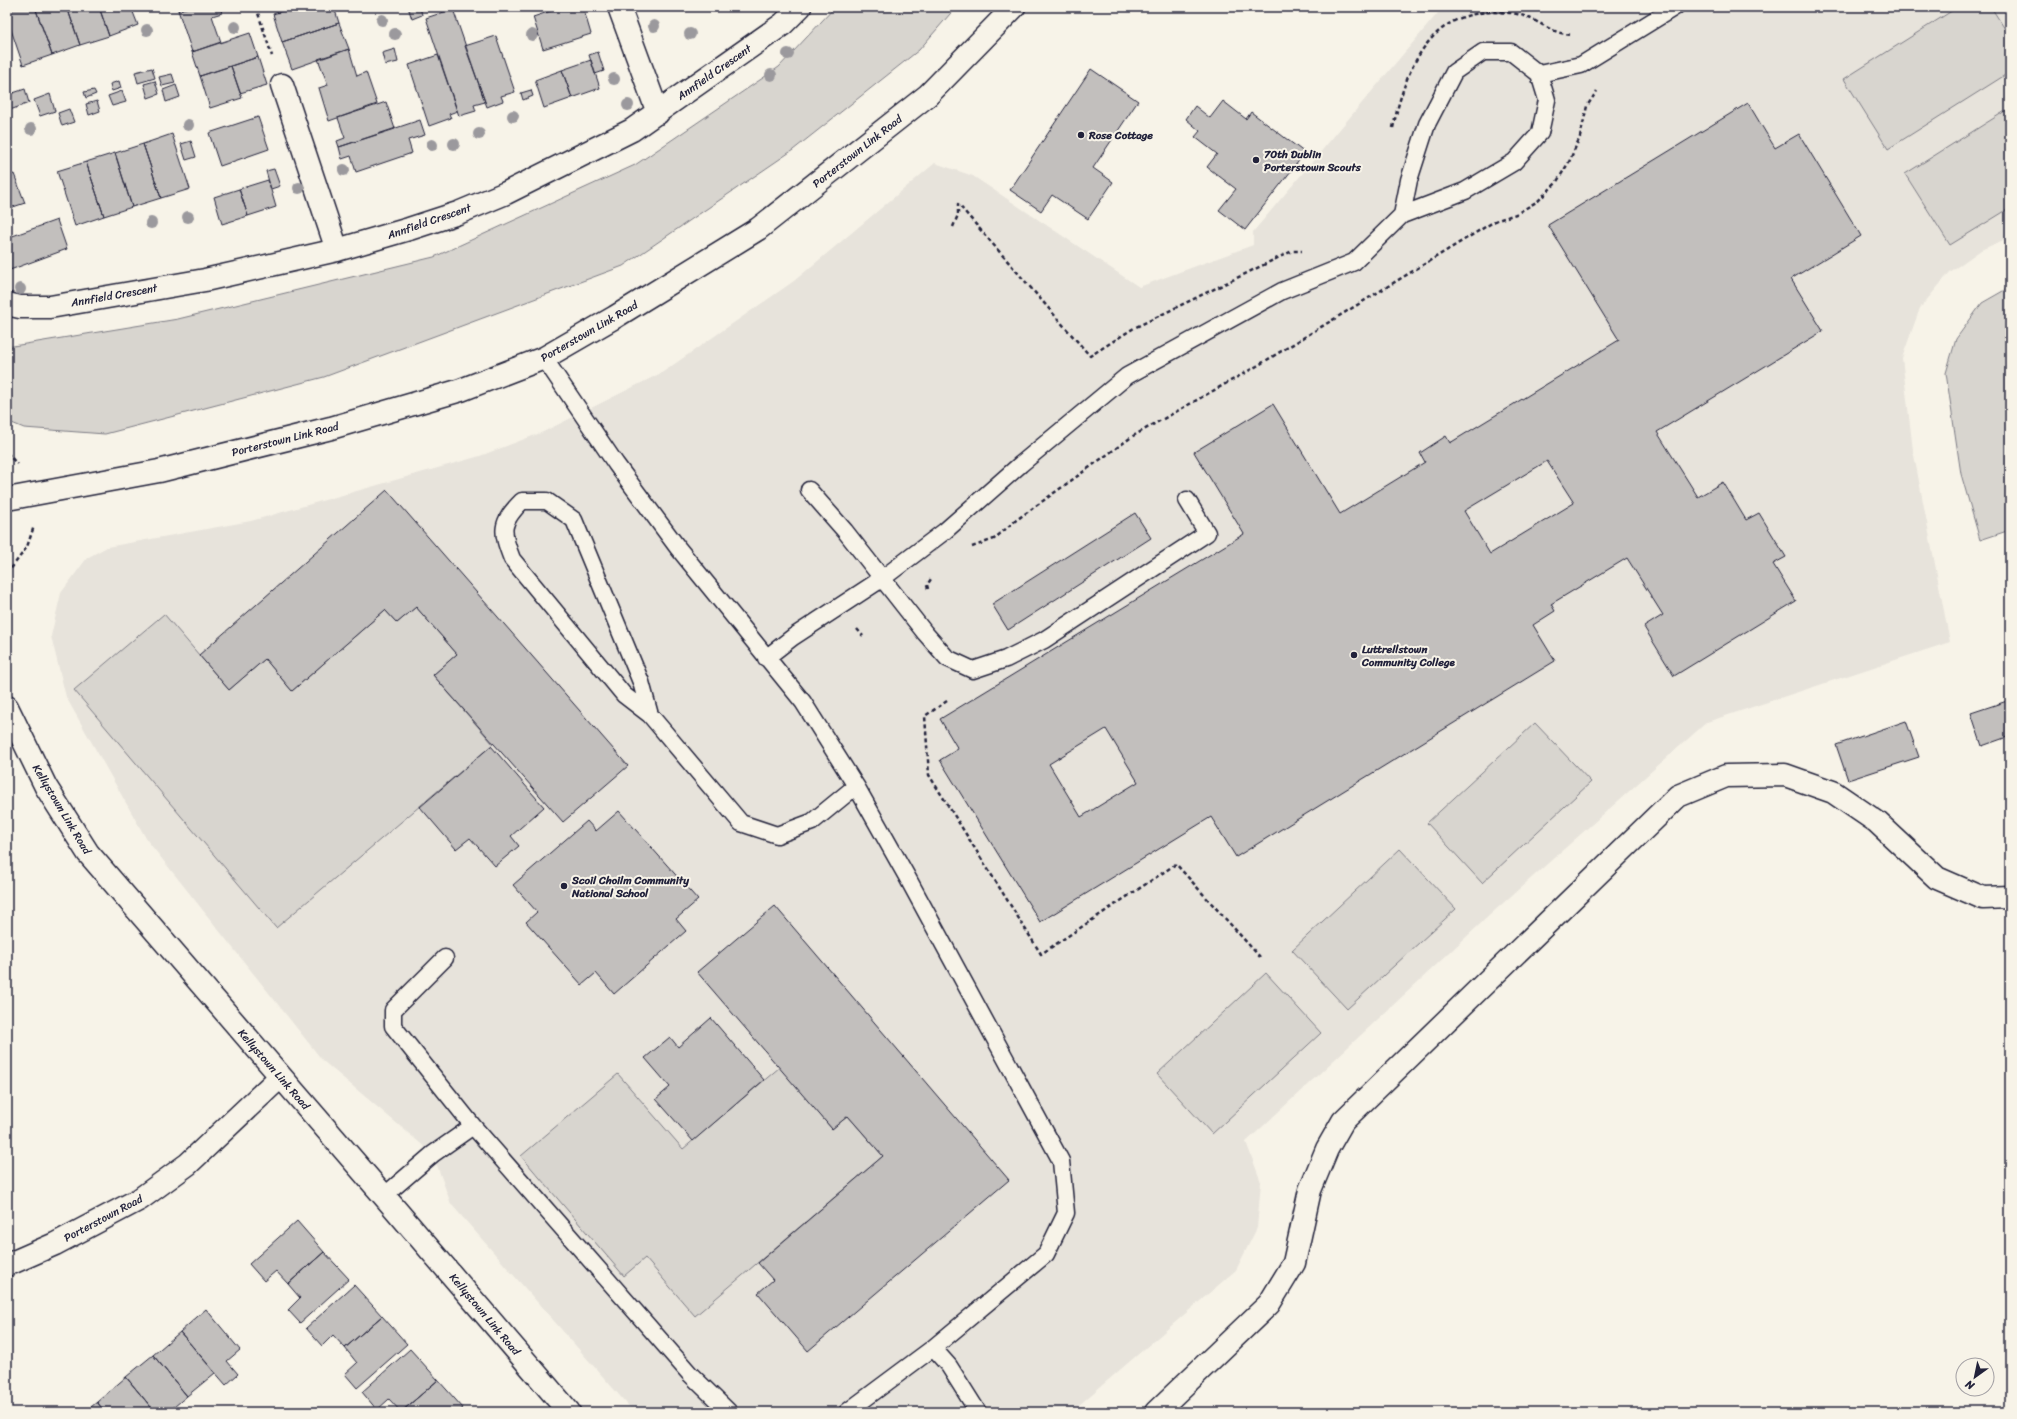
<svg xmlns="http://www.w3.org/2000/svg" width="2017" height="1419" font-family="Sriracha,sans-serif">
<style>
.built{fill:#e7e3db}
.green{fill:#d8d5cf;stroke:#7d7c85}
.building{fill:#c2bfbd;stroke:#22223b;fill-rule:evenodd}
.lines{fill:none;stroke-linecap:round;stroke-linejoin:round}
.lane-casing{stroke:#22223b;stroke-width:19}
.street-casing{stroke:#22223b;stroke-width:25}
.secondary-casing{stroke:#22223b;stroke-width:25}
.path{stroke:#22223b;stroke-width:2.5;stroke-dasharray:4 3;stroke-linecap:butt}
.lane{stroke:#f7f3e8;stroke-width:16}
.street{stroke:#f7f3e8;stroke-width:22}
.secondary{stroke:#f7f3e8;stroke-width:22}
.tree{fill:#9b999d}
.poi-dot{fill:#22223b;stroke:#f7f3e8;stroke-width:1.5}
.labels{text-anchor:middle;stroke-width:4;stroke-linejoin:round;paint-order:stroke}
.street-label{font-size:11px;fill:#22223b;stroke:#f7f3e8}
.poi-label{font-size:11px;font-weight:bold;fill:#22223b;stroke:#f7f3e8;text-anchor:start}
</style>
<rect width="100%" height="100%" fill="#f7f3e8"/>
<filter id="ink" filterUnits="userSpaceOnUse"><feTurbulence type="fractalNoise" baseFrequency=".025" numOctaves="2"/><feDisplacementMap in="SourceGraphic" scale="8" xChannelSelector="R" yChannelSelector="G"/><feConvolveMatrix kernelMatrix="1 2 1 2 8 2 1 2 1" color-interpolation-filters="sRGB"/></filter>
<g filter="url(#ink)">
<path class="built" d="M1443,7h567v230l-29,13 -31,22 -30,36 -18,50 11,92 37,192 -243,80 -215,191 -246,229 15,40 -4,46 -21,42 -165,142h-437l-183,-208 -18,-50 -110,-93 -176,-221 -81,-143 -15,-61 10,-43 26,-35 20,-11 144,-26 229,-65 63,-24 120,-60 131,-91 141,-118 38,13 166,111 114,-42v-13z"/>
<path class="green" d="M835,7h121l-37,43 -126,100 -170,116 -299,111 -219,57 -81,-6 -17,-7v-74l171,-28 256,-62 201,-92 144,-98z
M1958,7h33l19,30v35l-122,77 -44,-70z
M2010,108v100l-60,37 -45,-71z
M2010,287v243l-30,10 -19,-66 -15,-101 10,-34 26,-36z
M416,607l41,47 -24,21 60,69 -217,184 -202,-238 90,-76 65,76 36,-31 27,32 93,-81 12,13z
M1535,723l56,59 -109,101 -55,-60z
M1400,849l56,60 -109,100 -55,-59z
M1266,973l55,60 -109,101 -55,-60z
M780,1067l52,62 16,-13 35,40 -188,160 -50,-58 -21,18 -103,-120 97,-82 65,75z"/>
<path class="building" d="M11,7h24l17,48 -29,10 -16,-47v-10z
M35,7h32l13,38 -28,10z
M67,7h32l10,29 -29,9z
M99,7h32l7,18 -29,11z
M177,7h12l-11,3z
M189,7h31l2,6 -10,3 9,26 -29,10 -14,-42z
M295,7h39l5,16 -57,19 -9,-28z
M408,7h12l2,8 -10,4z
M563,7h20l8,27 -48,15 -10,-32z
M453,9l32,93 -11,3 2,6 -17,5 -33,-98z
M339,23l10,26 -57,20 -10,-27z
M250,33l8,24 -58,19 -8,-24z
M496,36l19,56 -14,4 2,5 -16,6 -22,-61z
M349,49l8,27 9,-4 11,32 -48,17 -10,-33 9,-3 -10,-26z
M395,49l3,13 -13,3 -3,-12z
M598,52l6,19 -9,3 -6,-19z
M438,55l19,56 -8,3 2,4 -22,8 -20,-61z
M258,57l9,28 -27,8 -9,-27z
M591,60l9,28 -28,10 -10,-28z
M231,66l11,32 -32,10 -10,-32z
M152,68l3,10 -17,5 -3,-11z
M1091,69l47,32 -45,67 20,14 -25,37 -36,-24 -11,16 -31,-21z
M562,70l10,28 -28,10 -9,-28z
M172,74l3,9 -13,3 -3,-9z
M119,81l2,7 -9,3 -2,-7z
M155,81l4,13 -11,4 -4,-14z
M176,85l4,12 -14,5 -3,-12z
M25,89l4,14 -19,7 -3,-15z
M94,90l2,4 -10,4 -2,-6z
M531,90l2,6 -10,4 -2,-7z
M122,91l4,11 -14,4 -4,-10z
M50,94l5,17 -15,5 -6,-16z
M97,101l3,10 -11,4 -3,-11z
M1223,101l23,18 5,-7 54,41 -60,77 -26,-20 17,-21 -29,-22 10,-13 -22,-17 5,-6 -14,-12 9,-13 15,12z
M386,102l9,27 -56,18 -2,-6 8,-3 -7,-20z
M1748,103l27,45 24,-14 62,102 -70,43 32,52 -166,101 41,65 25,-15 23,38 13,-7 27,44 -13,7 23,37 -122,75 -30,-49 19,-12 -36,-57 -76,46 4,7 -22,14 22,36 -319,196 -25,-40 -171,105 -100,-162 18,-11 -18,-30 304,-185 -50,-82 79,-48 67,110 85,-52 -5,-9 26,-17 4,7 169,-103 -71,-115zM1547,461l27,42 -84,51 -26,-43zM1106,729l32,53 -57,35 -32,-53z
M69,109l5,13 -12,4 -4,-13z
M258,117l11,32 -49,17 -11,-33z
M420,120l5,15 -17,5 4,13 -56,19 -5,-16 -9,3 -3,-12z
M172,134l18,55 -29,9 -18,-54z
M7,137l4,12 -4,1z
M191,141l5,16 -10,3 -5,-16z
M143,144l18,54 -29,9 -17,-54z
M115,153l17,54 -28,9 -18,-54z
M86,162l18,54 -29,10 -18,-55z
M274,169l6,17 -9,3 -5,-18z
M14,174l11,29 -18,6v-33z
M268,180l8,27 -28,9 -9,-27z
M239,189l9,27 -26,8 -8,-27z
M57,220l10,29 -57,21 -3,-10v-22z
M387,490l241,276 -65,56 -130,-147 24,-21 -41,-47 -19,16 -12,-13 -93,81 -27,-32 -36,31 -30,-35z
M1135,513l16,25 -143,92 -16,-26z
M2010,700v36l-28,10 -11,-33z
M1906,721l13,36 -71,23 -12,-35z
M491,746l53,61 -33,29 8,10 -24,20 -25,-28 -14,11 -36,-42z
M619,811l79,89 -22,19 10,12 -72,63 -18,-21 -14,12 -56,-63 11,-10 -24,-27 74,-64 9,10z
M775,906l234,274 -201,171 -50,-58 15,-13 -15,-17 125,-107 -35,-40 -16,13 -135,-157z
M711,1018l53,62 -71,61 -37,-42 14,-12 -25,-29 25,-21 8,10z
M297,1221l27,31 -36,32 -12,-13 -12,10 -15,-17z
M324,1252l25,27 -49,44 -12,-13 12,-12 -12,-14z
M354,1285l28,31 -37,32 -12,-13 -11,11 -16,-18z
M206,1309l34,41 -13,11 11,13 -12,11 -46,-53z
M382,1316l25,28 -50,44 -12,-14 12,-11 -12,-15z
M180,1332l35,41 -28,23 -34,-41z
M410,1349l28,31 -37,32 -12,-13 -12,11 -15,-18z
M153,1355l34,41 -19,16h-13l-29,-35z
M126,1377l29,35h-50l-8,-10z
M438,1380l25,28 -5,4h-57z
M97,1402l8,10h-20z"/>
<g class="lines">
<g class="lane-casing">
<path id="lane" d="M1539,74l42,-9 94,-58
M544,358l72,106 62,84 125,154 53,84 50,89 155,286 5,52 -20,41 -113,94 -86,64
M809,490l36,41 80,102 22,25 26,12 33,-11 38,-19 163,-107 -20,-33
M766,658l27,-21 90,-59 62,-47 76,-67 106,-88 155,-85 72,-29 48,-47 63,-24 49,-29 26,-29 7,-33 -8,-26 -28,-22h-28l-29,20 -27,52 -18,56 -7,35
M650,715l-9,-33 -67,-162 -27,-19h-25c-22,22 -21,30 -10,58l112,136 26,20 91,108 36,12 35,-13 44,-36
M473,1126l217,248 39,38
M384,1196l49,-42 40,-28 -80,-100v-16l52,-52
M933,1348l16,18 29,46"/>
</g>
<g class="street-casing">
<path id="street" d="M619,7l39,106
M282,85l55,165
M7,304l13,3h30l155,-27 132,-30 72,-21 49,-16 48,-20 126,-63 151,-106 17,-17
M7,707l39,80 42,66 296,343 185,216
M7,1265l48,-21 85,-45 48,-35 92,-87
M1156,1412l113,-108 25,-41 16,-73 17,-41 16,-28 335,-325 48,-20 59,-1 48,17 44,30 60,56 46,20 27,-1"/>
</g>
<g class="secondary-casing">
<path id="secondary" d="M7,499l152,-28 172,-43 130,-38 83,-32 71,-41 143,-88 170,-134 86,-88"/>
</g>
<path class="path" d="M256,7l16,49
M1393,128c14,-67 42,-128 124,-114 22,5 33,20 56,21
M953,227l5,-12v-11l132,152 44,-28 158,-77h10
M7,453l10,11
M972,547l22,-8 21,-18 118,-85 124,-70 238,-145 21,-7 22,-13 18,-18 13,-21 11,-25 7,-31 10,-15
M7,574l20,-27 7,-21
M928,589l-1,-4 4,-6
M857,629l6,7
M947,701l-22,15 4,59 112,179 135,-90 84,93"/>
<use href="#lane" class="lane"/>
<use href="#street" class="street"/>
<use href="#secondary" class="secondary"/>
</g>
<g class="tree">
<circle cx="382" cy="20" r="6"/>
<circle cx="654" cy="26" r="6"/>
<circle cx="235" cy="27" r="6"/>
<circle cx="147" cy="30" r="6"/>
<circle cx="395" cy="34" r="6"/>
<circle cx="690" cy="34" r="6"/>
<circle cx="532" cy="35" r="6"/>
<circle cx="788" cy="54" r="6"/>
<circle cx="771" cy="75" r="6"/>
<circle cx="614" cy="79" r="6"/>
<circle cx="628" cy="105" r="6"/>
<circle cx="513" cy="116" r="6"/>
<circle cx="188" cy="125" r="6"/>
<circle cx="31" cy="129" r="6"/>
<circle cx="479" cy="134" r="6"/>
<circle cx="454" cy="144" r="6"/>
<circle cx="432" cy="145" r="6"/>
<circle cx="344" cy="170" r="6"/>
<circle cx="299" cy="188" r="6"/>
<circle cx="188" cy="217" r="6"/>
<circle cx="151" cy="223" r="6"/>
<circle cx="20" cy="289" r="6"/>
</g>
</g>
<g class="poi-dot">
<circle cx="1081" cy="135" r="4"/>
<circle cx="1256" cy="160" r="4"/>
<circle cx="1354" cy="655" r="4"/>
<circle cx="564" cy="886" r="4"/>
</g>
<g class="labels">
<g class="street-label">
<text transform="translate(714 72) rotate(-35)" y="4">Annfield Crescent</text>
<text transform="translate(857 151) rotate(-38)" y="4">Porterstown Link Road</text>
<text transform="translate(429 221) rotate(-19)" y="4">Annfield Crescent</text>
<text transform="translate(114 295) rotate(-10)" y="4">Annfield Crescent</text>
<text transform="translate(589 331) rotate(-30)" y="4">Porterstown Link Road</text>
<text transform="translate(285 439) rotate(-14)" y="4">Porterstown Link Road</text>
<text transform="translate(62 809) rotate(59)" y="4">Kellystown Link Road</text>
<text transform="translate(274 1069) rotate(49)" y="4">Kellystown Link Road</text>
<text transform="translate(103 1218) rotate(-28)" y="4">Porterstown Road</text>
<text transform="translate(485 1314) rotate(50)" y="4">Kellystown Link Road</text>
</g>
<g class="poi-label">
<text x="1089" y="139">Rose Cottage</text>
<text x="1264" y="158">70th Dublin<tspan x="1264" dy="13">Porterstown Scouts</tspan></text>
<text x="1362" y="653">Luttrellstown<tspan x="1362" dy="13">Community College</tspan></text>
<text x="572" y="884">Scoil Choilm Community<tspan x="572" dy="13">National School</tspan></text>
</g>
</g>
<rect width="2017" height="1419" fill="none" stroke="#f7f3e8" stroke-width="24"/>
<rect x="12" y="12" width="1993" height="1395" fill="none" stroke="#22223b" stroke-width="1.5" filter="url(#ink)"/>
<g transform="translate(1975 1377) rotate(213)"><circle r="19" fill="#f7f3e8" stroke="#a29fa3"/>
<path d="M0-3L7 15L0 10L-7 15Z" fill="#22223b"/>
<text y="-6" font-size="11" font-weight="bold" text-anchor="middle" fill="#22223b">N</text>
</g>
</svg>
